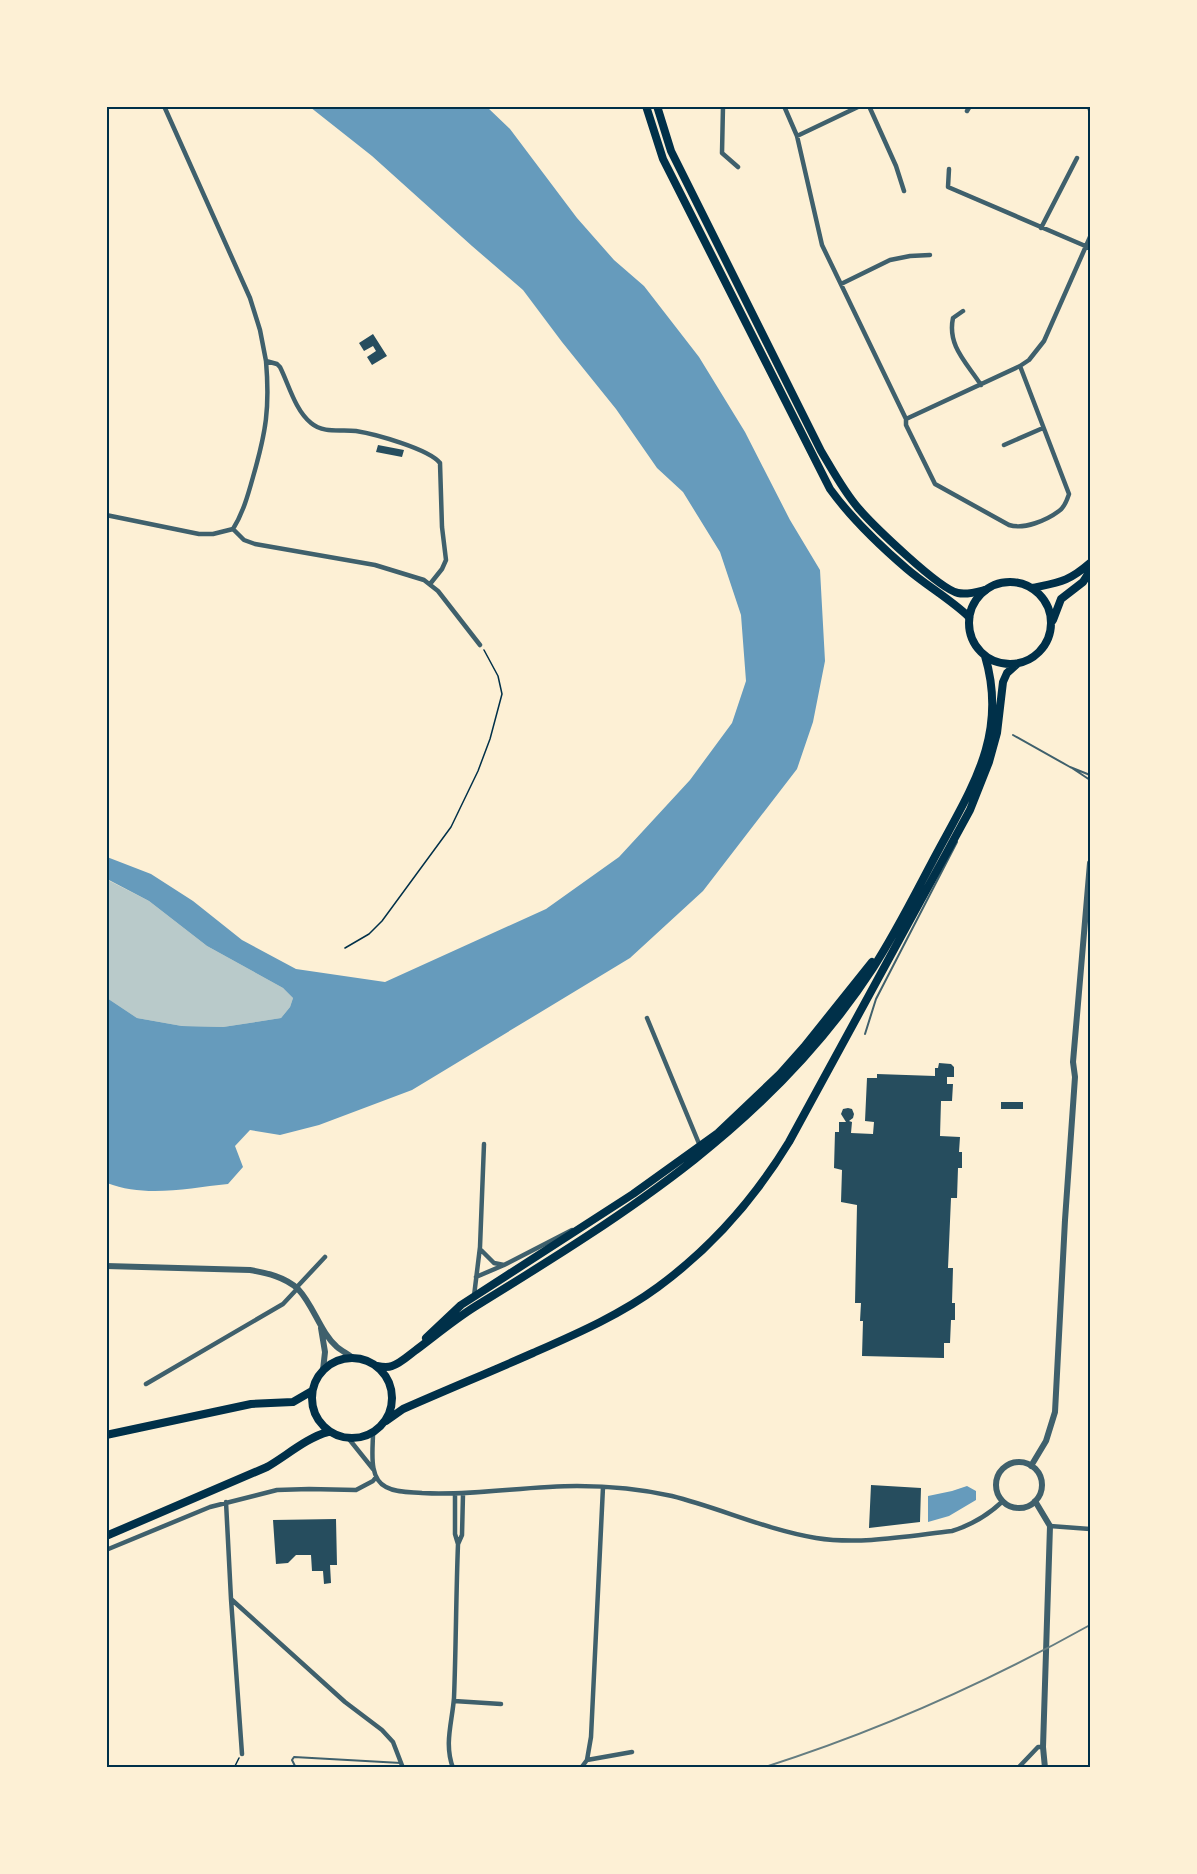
<svg xmlns="http://www.w3.org/2000/svg" width="1197" height="1874" font-family="Roboto,sans-serif">
<style>
.green{fill:#b9caca}
.water{fill:#669bbc}
.building{fill:#264d5e}
.lines{fill:none;stroke-linecap:round;stroke-linejoin:round}
.path{stroke:#003049;stroke-width:1.5}
.service{stroke:#3f606c;stroke-width:2}
.minor{stroke:#3f606c;stroke-width:4.5}
.tertiary{stroke:#3f606c;stroke-width:6}
.primary{stroke:#003049;stroke-width:8}
.trunk{stroke:#003049;stroke-width:8}
.rail{stroke:#657d81;stroke-width:2}
.neatline{fill:none;stroke:#003049;stroke-width:2}
</style>
<rect width="100%" height="100%" fill="#fdf0d5"/>
<path class="green" d="M106,879l43,22 58,45 76,42 10,10 -3,9 -9,11 -58,9 -41,-1 -45,-8 -30,-20z"/>
<path class="water" d="M310,107h177l23,22 67,89 37,42 30,26 55,71 46,75 45,88 30,50 5,91 -12,61 -16,47 -37,48 -57,74 -73,67 -218,132 -93,35 -39,10 -30,-5 -15,16 8,21 -15,17c-40,4 -82,14 -121,-1v-185l30,20 45,8 41,1 58,-9 9,-11 3,-9 -10,-10 -76,-42 -58,-45 -42,-22v-22l44,17 42,27 49,39 54,29 89,13 161,-73 73,-52 71,-77 42,-57 14,-42 -5,-66 -21,-63 -37,-60 -26,-24 -41,-59 -54,-67 -39,-52 -51,-44 -100,-90z
M967,1486l9,5v9l-27,16 -21,6v-26l24,-5z"/>
<path class="building" d="M373,334l14,22 -15,9 -5,-8 9,-6 -3,-5 -9,5 -5,-8z
M378,445l26,5 -2,7 -26,-5z
M939,1063l12,1 3,3v10h-7v7h6l-1,17h-11l-1,35 20,1 -1,15h3v16h-4l-1,30h-6l-3,70h5l-1,35h3v17h-4l-1,23h-6v15l-82,-2 1,-35h-3l1,-18h-6l2,-98 -16,-3 1,-32 -8,-2 1,-36h4v-10h7l-5,-8 2,-5 5,-1 4,1 2,5 -1,4 -4,3 3,1 -1,11 22,1 1,-12 -9,-1 2,-43h10v-4l58,2v-8h3z
M1001,1102h22v7h-22z
M871,1485l50,3 -1,34 -51,6z
M336,1519l1,46h-7l1,18 -7,1 -1,-13h-11l-1,-16h-15l-8,8 -12,1 -3,-44z"/>
<g class="lines">
<path class="path" d="M345,948l24,-14 13,-13 69,-94 27,-56 12,-32 12,-45 -4,-18 -14,-26
M234,1768l5,-10"/>
<path class="service" d="M1013,735l57,32 20,8
M1072,768l18,12
M865,1034l11,-35 81,-157
M296,1768l-4,-8 2,-3 107,6"/>
<path class="minor" d="M164,106l86,192 10,32 6,31 11,3 3,3c9,18 15,43 31,56 13,11 30,6 45,8 19,3 73,18 84,32l2,64 4,33 -4,9 -12,15
M723,106l-1,47 16,14
M784,106l13,30 25,109 84,174
M869,106l27,60 8,25
M1089,106l1,4
M967,111l3,-5
M797,136l63,-30
M949,169l-1,18 142,61
M1041,228l36,-70
M841,284l49,-24 20,-4 20,-1
M963,311l-10,7c-6,28 14,45 28,67
M906,419v6l29,59 74,41c15,5 38,-5 50,-14 6,-4 8,-11 10,-17l-49,-128
M906,419l114,-53 9,-6 15,-19 46,-104
M1004,445l39,-17
M106,515l93,19h14l20,-5c10,-16 15,-34 20,-52 13,-45 17,-69 13,-116
M233,529l11,11 11,4 120,21 49,15 14,11 42,54
M647,1018l53,128
M481,1250l13,13 10,2 68,-35
M476,1277l28,-12
M296,1288l29,-31
M474,1296l6,-49 4,-103
M146,1384l137,-80 14,-15
M373,1433c0,17 -5,45 13,54 11,6 24,5 36,6 52,3 103,-7 155,-7 31,0 64,3 95,10 48,12 95,34 144,42 44,7 92,-2 136,-7 20,-6 35,-15 51,-30
M349,1439l24,30
M455,1494v40l3,10 4,-9 1,-41
M226,1502l5,97 114,103 37,28 11,12 10,26
M1050,1526l40,3
M106,1550l104,-43 67,-17 32,-1 47,1 17,-9 3,-4
M231,1599l11,155
M454,1701l47,3
M587,1760l45,-8
M453,1768c-9,-24 -1,-45 1,-70 2,-51 2,-102 4,-154
M581,1768l6,-8 4,-23 12,-250
M1018,1768l20,-21h5"/>
<path class="tertiary" d="M106,1266l144,4c17,3 35,7 48,19 16,17 22,43 39,58 5,4 11,7 16,11
M321,1328l4,24 -2,18
M996 1485a23 23 0 1 1 46 0a23 23 0 1 1-46 0Z
M1031,1466l15,-25 9,-29 10,-192 10,-143 -2,-15 17,-199
M1035,1501l15,25 -7,221 2,21"/>
<path class="primary" d="M969 623a41 41 0 1 1 82 0a41 41 0 1 1-82 0Z
M1032,588c28,-6 36,-6 58,-25
M1053,620l8,-21 22,-17 7,-11
M426,1338l35,-33 172,-111 85,-61 62,-59 24,-27 68,-85
M312 1398a40 40 0 1 1 80 0a40 40 0 1 1-80 0Z
M377,1366c5,1 10,2 15,0 9,-3 17,-11 24,-16 20,-15 39,-31 60,-44 153,-94 297,-184 397,-338 24,-37 44,-78 65,-117 35,-65 70,-118 47,-195
M386,1421l17,-12c43,-19 87,-37 130,-56 43,-19 87,-38 125,-66 53,-39 97,-89 131,-145l181,-332 19,-48 8,-29 6,-51 4,-9 10,-9
M106,1435l145,-31 42,-2 19,-11
M106,1536l161,-69c19,-11 41,-30 61,-35"/>
<path class="trunk" d="M646,106l17,53 167,330c21,29 49,56 77,80 20,17 43,30 62,48
M657,106l14,45 150,300c12,20 23,41 38,58 15,17 80,80 99,84 9,2 19,-1 27,-3"/>
<path class="rail" d="M762,1768c114,-36 224,-85 328,-143"/>
</g>
<rect width="1197" height="1874" fill="none" stroke="#fdf0d5" stroke-width="216"/>
<rect x="108" y="108" width="981" height="1658" class="neatline"/>
</svg>
